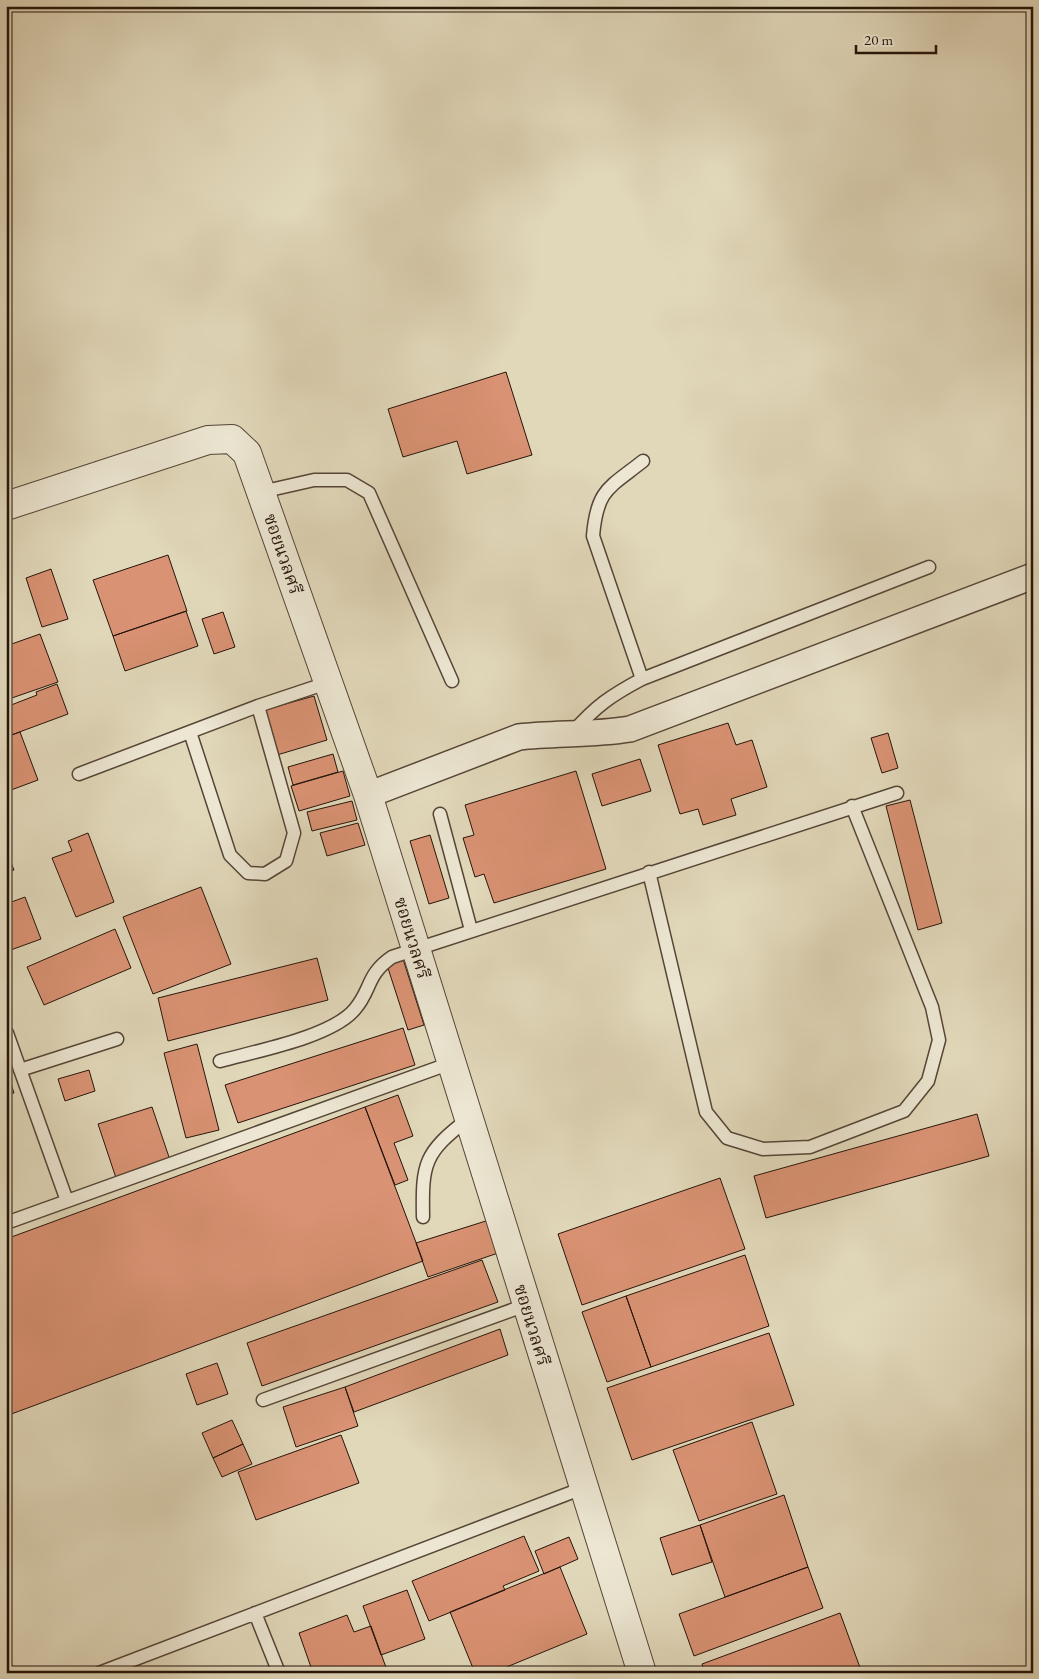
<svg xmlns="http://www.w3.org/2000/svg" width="1039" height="1679" font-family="'EB Garamond','Noto Serif Thai',serif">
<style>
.building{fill:#d99273;stroke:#26140a}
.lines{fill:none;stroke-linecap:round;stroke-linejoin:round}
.service-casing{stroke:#554536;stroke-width:15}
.minor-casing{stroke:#554536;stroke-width:28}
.tertiary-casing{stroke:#554536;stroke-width:30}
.service{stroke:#ece6d2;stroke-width:12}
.minor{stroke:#ece6d2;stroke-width:25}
.tertiary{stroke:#ece6d2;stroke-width:28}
.labels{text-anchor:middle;stroke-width:4.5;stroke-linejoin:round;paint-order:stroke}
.street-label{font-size:18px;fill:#26140a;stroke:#ece6d2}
</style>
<rect width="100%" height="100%" fill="#e1d8ba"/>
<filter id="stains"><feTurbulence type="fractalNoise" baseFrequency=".004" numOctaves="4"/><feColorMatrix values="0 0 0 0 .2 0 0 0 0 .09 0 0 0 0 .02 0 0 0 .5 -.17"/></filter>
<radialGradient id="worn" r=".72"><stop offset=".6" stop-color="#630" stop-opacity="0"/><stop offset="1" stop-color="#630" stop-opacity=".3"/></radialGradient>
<path class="building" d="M506,372l26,83 -65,19 -10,-33 -54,16 -15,-48z
M168,555l19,56 -74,25 -20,-56z
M51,569l17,50 -26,8 -16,-49z
M186,611l12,35 -73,25 -12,-35z
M223,612l12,35 -21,7 -12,-35z
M40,634l18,48 -52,18v-54z
M57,684l11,30 -62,23v-30l31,-12 -1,-3z
M314,696l13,44 -50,15 -13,-45z
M728,723l8,22 16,-5 15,47 -36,12 5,16 -33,10 -5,-16 -18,5 -22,-69z
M20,732l18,48 -27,10 -5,-12v-41z
M888,733l10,35 -16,5 -11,-35z
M333,754l5,18 -45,13 -5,-18z
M640,759l11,32 -49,15 -10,-32z
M343,771l7,25 -51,15 -8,-25z
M576,771l30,98 -112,34 -10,-29 -9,3 -12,-39 11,-3 -9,-30z
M910,800l32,123 -24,7 -32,-124z
M352,801l5,19 -45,11 -5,-19z
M358,823l7,22 -38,11 -7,-23z
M88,833l26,69 -38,15 -24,-59 20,-7 -4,-10z
M430,835l19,63 -20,6 -19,-63z
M6,850l8,20 -8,3z
M201,887l30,77 -78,30 -30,-77z
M25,897l16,42 -33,12 -2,-47z
M115,929l16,39 -87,37 -17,-38z
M317,958l11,42 -160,41 -10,-43z
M403,959l21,66 -16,5 -21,-65z
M403,1028l12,37 -177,58 -13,-38z
M197,1044l22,86 -33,8 -22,-85z
M6,1068l8,25 -8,2z
M89,1070l6,21 -30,10 -7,-22z
M398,1095l15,41 -19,7 14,37 -13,5 -30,-78z
M152,1107l18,53 -54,18 -18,-54z
M365,1107l58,154 -417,155v-177z
M977,1114l12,42 -223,62 -12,-42z
M720,1178l25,71 -163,56 -24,-71z
M489,1220l12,32 -73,25 -12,-34z
M745,1255l24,71 -118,41 -25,-71z
M482,1260l16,42 -236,84 -15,-43z
M626,1296l25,71 -44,15 -25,-70z
M500,1329l8,26 -154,57 -9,-25z
M769,1333l25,72 -162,55 -25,-72z
M217,1363l11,31 -31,11 -11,-31z
M345,1387l13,39 -62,21 -13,-40z
M232,1420l11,24 -30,14 -11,-25z
M752,1422l25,72 -78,27 -26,-71z
M341,1435l18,48 -103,37 -18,-48z
M243,1444l9,20 -30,13 -9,-19z
M784,1495l24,72 -83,30 -25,-72z
M700,1525l12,37 -40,13 -12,-37z
M524,1536l15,35 -36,15 2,4 -76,31 -17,-40z
M569,1537l9,22 -34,15 -9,-23z
M560,1567l27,67 -95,39h-17l-25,-61z
M808,1567l15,41 -129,48 -15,-42z
M407,1590l18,49 -44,16 -18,-49z
M840,1613l22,60h-157l-3,-9z
M347,1615l7,17 17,-6 17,47h-75l-14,-40z"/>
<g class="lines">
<g class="service-casing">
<path id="service" d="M261,492l53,-12h33l22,13 83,188
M642,679l-49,-143c4,-47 16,-48 50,-75
M190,732l40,123 18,18 17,1 21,-13 8,-28 -36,-127
M572,733c24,-27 38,-37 70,-54l287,-112
M79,774l179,-68 69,-23
M440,814l31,116
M649,872l57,240 21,26 36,11 47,-2 94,-36 24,-30 11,-41 -7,-33 -80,-201
M7,1033l60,168
M220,1061c36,-10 112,-24 135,-52 17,-20 11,-34 37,-52l505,-164
M20,1070l97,-31
M423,1217c-1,-54 1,-64 45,-98
M6,1223l445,-160
M263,1400l263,-95
M255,1613l24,60
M99,1673l484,-185"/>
</g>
<g class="minor-casing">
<path id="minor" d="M368,795l151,-58c37,-4 75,-2 111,-8l403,-153"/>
</g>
<g class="tertiary-casing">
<path id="tertiary" d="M6,506l202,-66 24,-1 15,14 121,342 274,878"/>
</g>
<use href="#service" class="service"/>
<use href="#minor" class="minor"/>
<use href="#tertiary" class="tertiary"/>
</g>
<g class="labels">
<g class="street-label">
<text transform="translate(283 554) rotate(71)" y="6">ซอยนวลศรี</text>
<text transform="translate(412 938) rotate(73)" y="6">ซอยนวลศรี</text>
<text transform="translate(532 1325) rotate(73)" y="6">ซอยนวลศรี</text>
</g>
</g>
<rect width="1039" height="1679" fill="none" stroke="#e1d8ba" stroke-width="25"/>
<rect x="8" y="8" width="1024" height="1664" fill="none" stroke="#26140a" stroke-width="2.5"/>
<rect x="12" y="12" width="1014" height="1654" fill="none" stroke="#26140a"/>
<path d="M856 45v8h80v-8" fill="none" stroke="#26140a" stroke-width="2.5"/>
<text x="864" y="45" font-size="15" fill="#26140a" stroke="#ece6d2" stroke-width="4" paint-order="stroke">20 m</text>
<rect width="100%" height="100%" filter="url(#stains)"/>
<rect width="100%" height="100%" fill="url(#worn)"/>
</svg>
